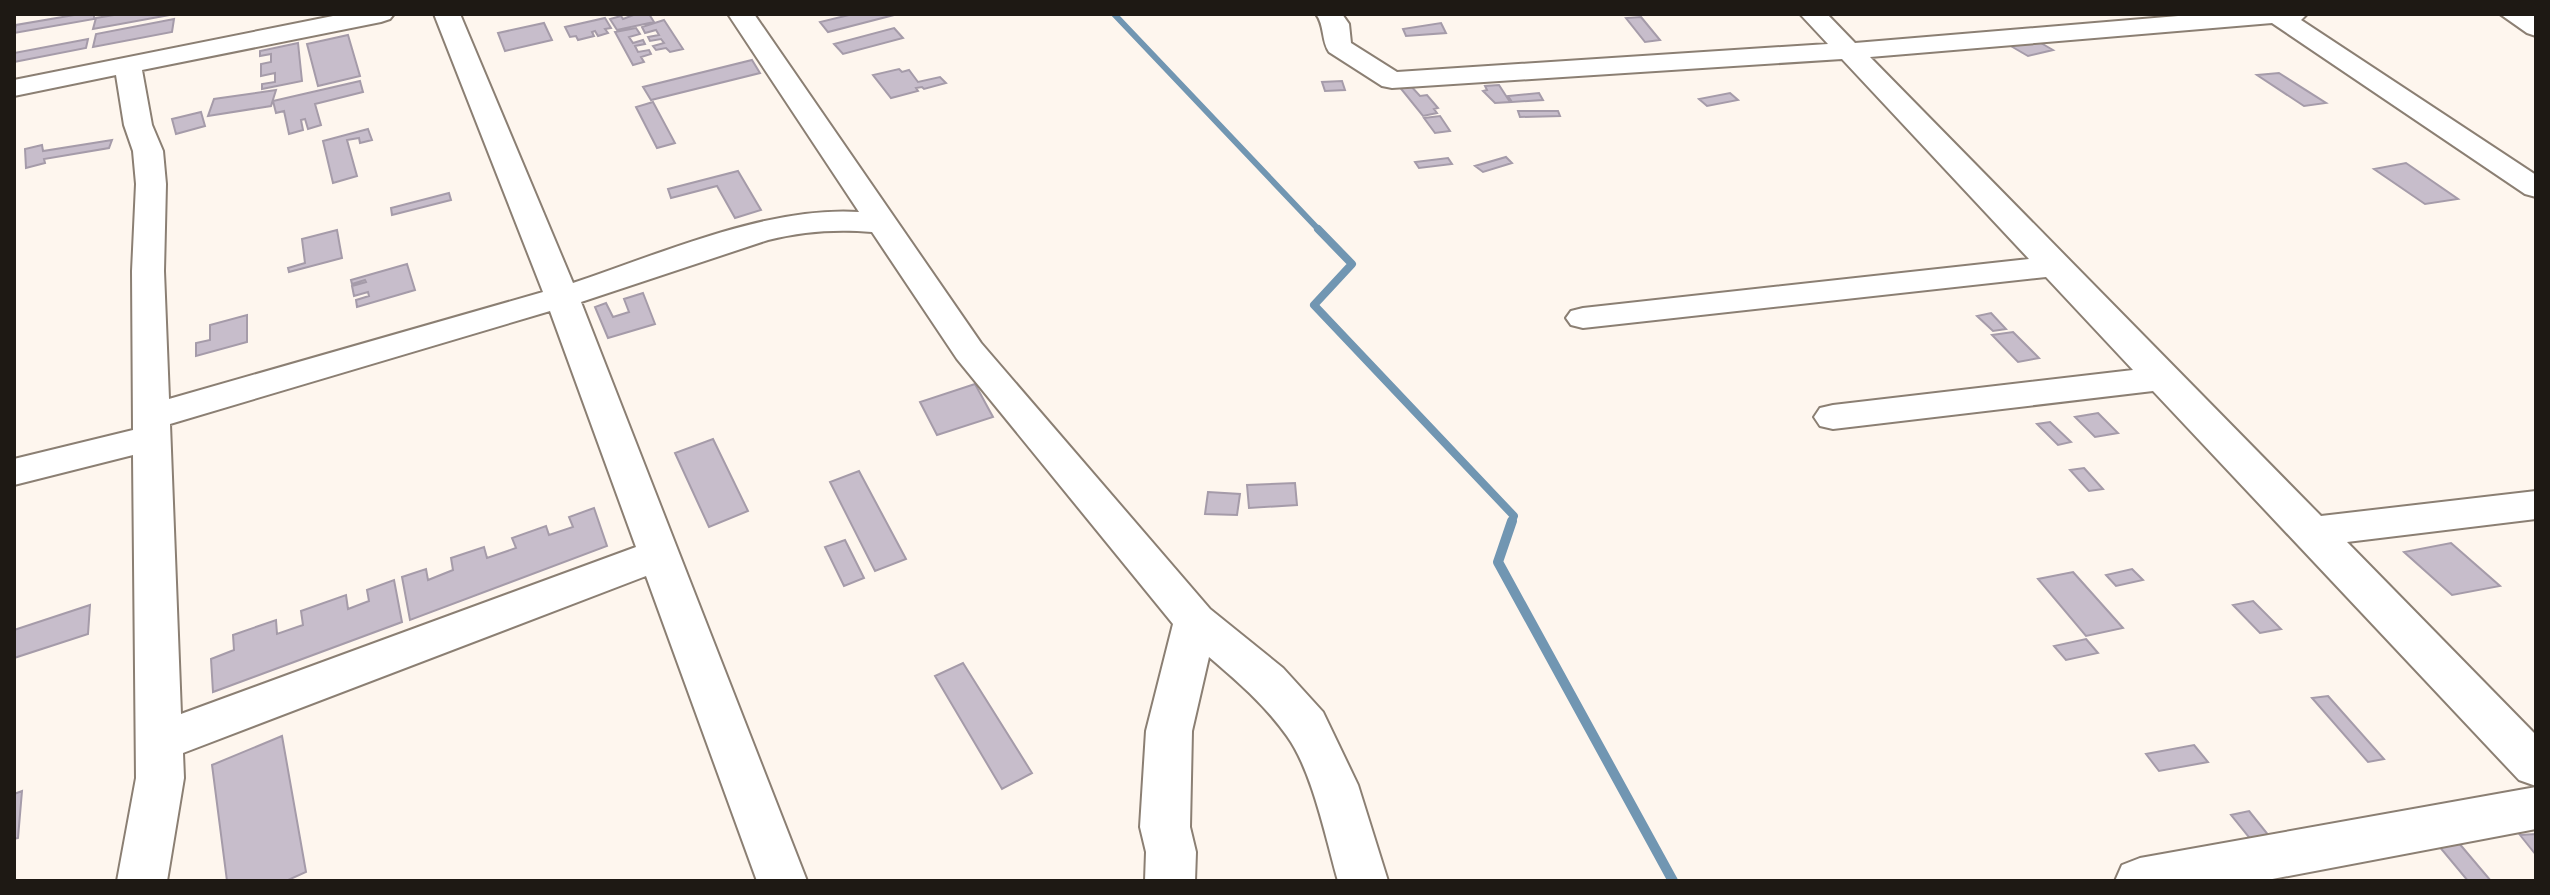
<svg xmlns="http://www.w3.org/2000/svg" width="2550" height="895" font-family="Figtree,sans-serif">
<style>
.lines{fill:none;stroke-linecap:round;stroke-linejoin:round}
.stream-far2{stroke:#7196b2;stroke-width:6}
.stream-far1{stroke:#7196b2;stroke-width:8}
.stream{stroke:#7196b2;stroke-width:10}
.building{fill:#c7bdcb;stroke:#a59ba9;stroke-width:2}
.minor-casing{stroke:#8b7f73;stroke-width:4}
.minor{fill:#fff;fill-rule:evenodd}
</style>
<rect width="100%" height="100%" fill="#fef6ee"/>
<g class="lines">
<path class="stream-far2" d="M1114,14l206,217"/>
<path class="stream-far1" d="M1318,229l34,35 -38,41 200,211 -3,7"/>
<path class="stream" d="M1512,521l-14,41 175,319"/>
</g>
<path class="building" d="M80,14h14v5l-80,14 2,-8z
M120,14h55l-82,15 3,-11z
M636,14h13l5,8 -37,8 -7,-11 11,-3 2,3z
M853,14h45l-70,18 -8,-10z
M1641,17l19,23 -15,2 -19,-24z
M605,18l6,10 -6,1 3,4 -10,3 -3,-5 -3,1 2,4 -16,4 -2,-4 -6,1 -5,-10z
M174,19l-2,13 -79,15 3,-13z
M664,20l19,29 -13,3 -4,-4 -10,2 -3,-4 11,-3 -3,-4 -11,2 -2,-4 11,-2 -3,-5 -11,3 -3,-6z
M544,23l8,17 -47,11 -7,-18z
M1441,23l5,10 -40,3 -3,-7z
M636,28l4,6 -11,3 4,6 10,-3 2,4 -10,2 3,6 11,-2 2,4 -10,3 3,5 -11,3 -18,-33z
M894,28l9,10 -60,16 -9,-10z
M348,35l12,41 -42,10 -11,-42z
M88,39l-2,9 -72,14v-9z
M2034,39l19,11 -25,6 -19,-11z
M298,43l4,38 -40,8v-5l13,-2v-9l-14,3v-12l10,-2v-8l-11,2v-5z
M752,60l8,13 -109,27 -8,-13z
M899,69l3,3 7,-2 9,12 22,-5 6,6 -22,6 -2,-2 -6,1 2,3 -27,7 -18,-23z
M2279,73l47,30 -22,3 -47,-31z
M360,81l3,11 -48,12 6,21 -13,4 -3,-10 -4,1 2,10 -14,4 -5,-23 -8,2 -3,-12z
M1342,81l3,9 -20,1 -3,-9z
M1409,84l11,12 7,-1 11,13 -4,1 3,4 -14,3 -25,-31z
M1499,85l11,17 -15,1 -12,-12 4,-1 -2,-4z
M276,90l-5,16 -63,10 6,-17z
M1539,93l4,7 -31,2 -4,-6z
M1730,93l8,7 -31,6 -8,-7z
M653,102l22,41 -18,5 -21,-41z
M1518,111h40l2,5 -40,1z
M201,112l4,14 -29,8 -4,-15z
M1440,116l10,15 -15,2 -11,-15z
M368,129l4,11 -12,3 -1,-5 -12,2 10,36 -24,7 -10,-42z
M112,140l-3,8 -65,11 1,4 -19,5 -1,-19 17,-4 1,6z
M1506,157l6,6 -29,9 -8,-6z
M1448,158l4,6 -33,4 -4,-6z
M2406,163l52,36 -33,5 -51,-35z
M738,171l23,39 -26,8 -18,-32 -46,12 -3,-9z
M449,193l2,7 -59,15 -1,-7z
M337,230l5,28 -53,14 -1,-4 17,-5 -3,-24z
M407,264l8,26 -58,17 -1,-7 13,-4 -1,-4 -14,4 -2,-10 14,-4 -1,-2 -13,4 -1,-4z
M643,293l12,31 -47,14 -13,-31 11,-4 7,14 16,-5 -5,-13z
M1991,313l15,16 -13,2 -16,-15z
M247,315v27l-51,14v-13l14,-3v-15z
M2013,332l26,26 -21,4 -26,-27z
M975,384l18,33 -56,18 -17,-33z
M2098,413l20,20 -23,4 -20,-20z
M2050,422l21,20 -13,3 -21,-21z
M713,439l35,72 -39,16 -34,-74z
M2084,468l19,21 -14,2 -19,-21z
M859,471l47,88 -31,12 -45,-89z
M1295,483l2,22 -48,3 -2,-23z
M1208,492l32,2 -3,21 -32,-1z
M594,508l13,38 -197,74 -8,-43 24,-8 2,11 25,-10 -2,-12 33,-11 3,11 29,-10 -4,-10 34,-12 3,9 24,-8 -4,-10z
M845,540l19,38 -20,8 -19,-39z
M2451,543l49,43 -48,9 -48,-43z
M2132,569l11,11 -27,6 -10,-11z
M2073,572l50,56 -37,8 -48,-57z
M394,580l8,42 -189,70 -2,-33 23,-9 -1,-15 43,-15 1,14 26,-9 -2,-14 45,-16 2,14 21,-8 -2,-11z
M2253,601l28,28 -21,4 -27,-28z
M90,605l-2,29 -74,24v-28z
M2086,639l12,14 -32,7 -12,-14z
M963,663l69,110 -30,16 -67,-113z
M2328,696l56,63 -16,3 -56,-64z
M282,736l24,136 -20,9h-59l-15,-116z
M2194,745l14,17 -49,9 -13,-17z
M22,791l-4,47 -4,1v-45z
M2249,811l29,36 -18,4 -29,-36z
M2536,834v21l-16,-20z
M2458,842l33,39h-23l-30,-36z"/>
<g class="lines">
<g class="minor-casing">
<path id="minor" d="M343,14h51l-4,5 -9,3 -239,48 10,55 11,26 3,33 -2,87 5,128 374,-107 -109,-278h26l113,269c87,-29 194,-77 286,-71l-131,-198h26l227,329 229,266 73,59 40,44 35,73 30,96h-50c-12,-42 -26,-111 -51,-145 -22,-31 -50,-55 -78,-79l-17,74 -2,96 6,25 -1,29h-50l1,-29 -6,-25 6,-96 27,-107 -216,-265 -85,-127c-36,-3 -68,-1 -104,8l-187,62 226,579h-50l-111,-305 -463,177 1,25 -17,103h-50l19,-103 -3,-323 -119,30v-26l119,-29 -1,-159 4,-87 -3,-33 -9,-26 -8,-50 -102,21v-16zM550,311l86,236 -455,167 -11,-290z
M1316,14h26l7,10 2,19 46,29 431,-28 -28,-30h27l28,29 347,-29h105l-6,6 235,155v22l-11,-3 -253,-171 -402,34 451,459 215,-25v28l-189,23 189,193v51l-17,-6 -366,-389 -320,38 -13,-3 -6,-9 6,-9 13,-3 300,-35 -87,-93 -463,51 -12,-3 -5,-7 5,-7 12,-3 446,-49 -187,-200 -450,29 -10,-2 -53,-34c-8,-12 -4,-26 -13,-38z
M2500,14h31l5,3v19l-9,-3z
M2536,787v42l-274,52h-147l7,-16 18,-7z"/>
</g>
<use href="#minor" class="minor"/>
</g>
<rect width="2550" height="895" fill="none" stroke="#1e1914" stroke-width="32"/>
</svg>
